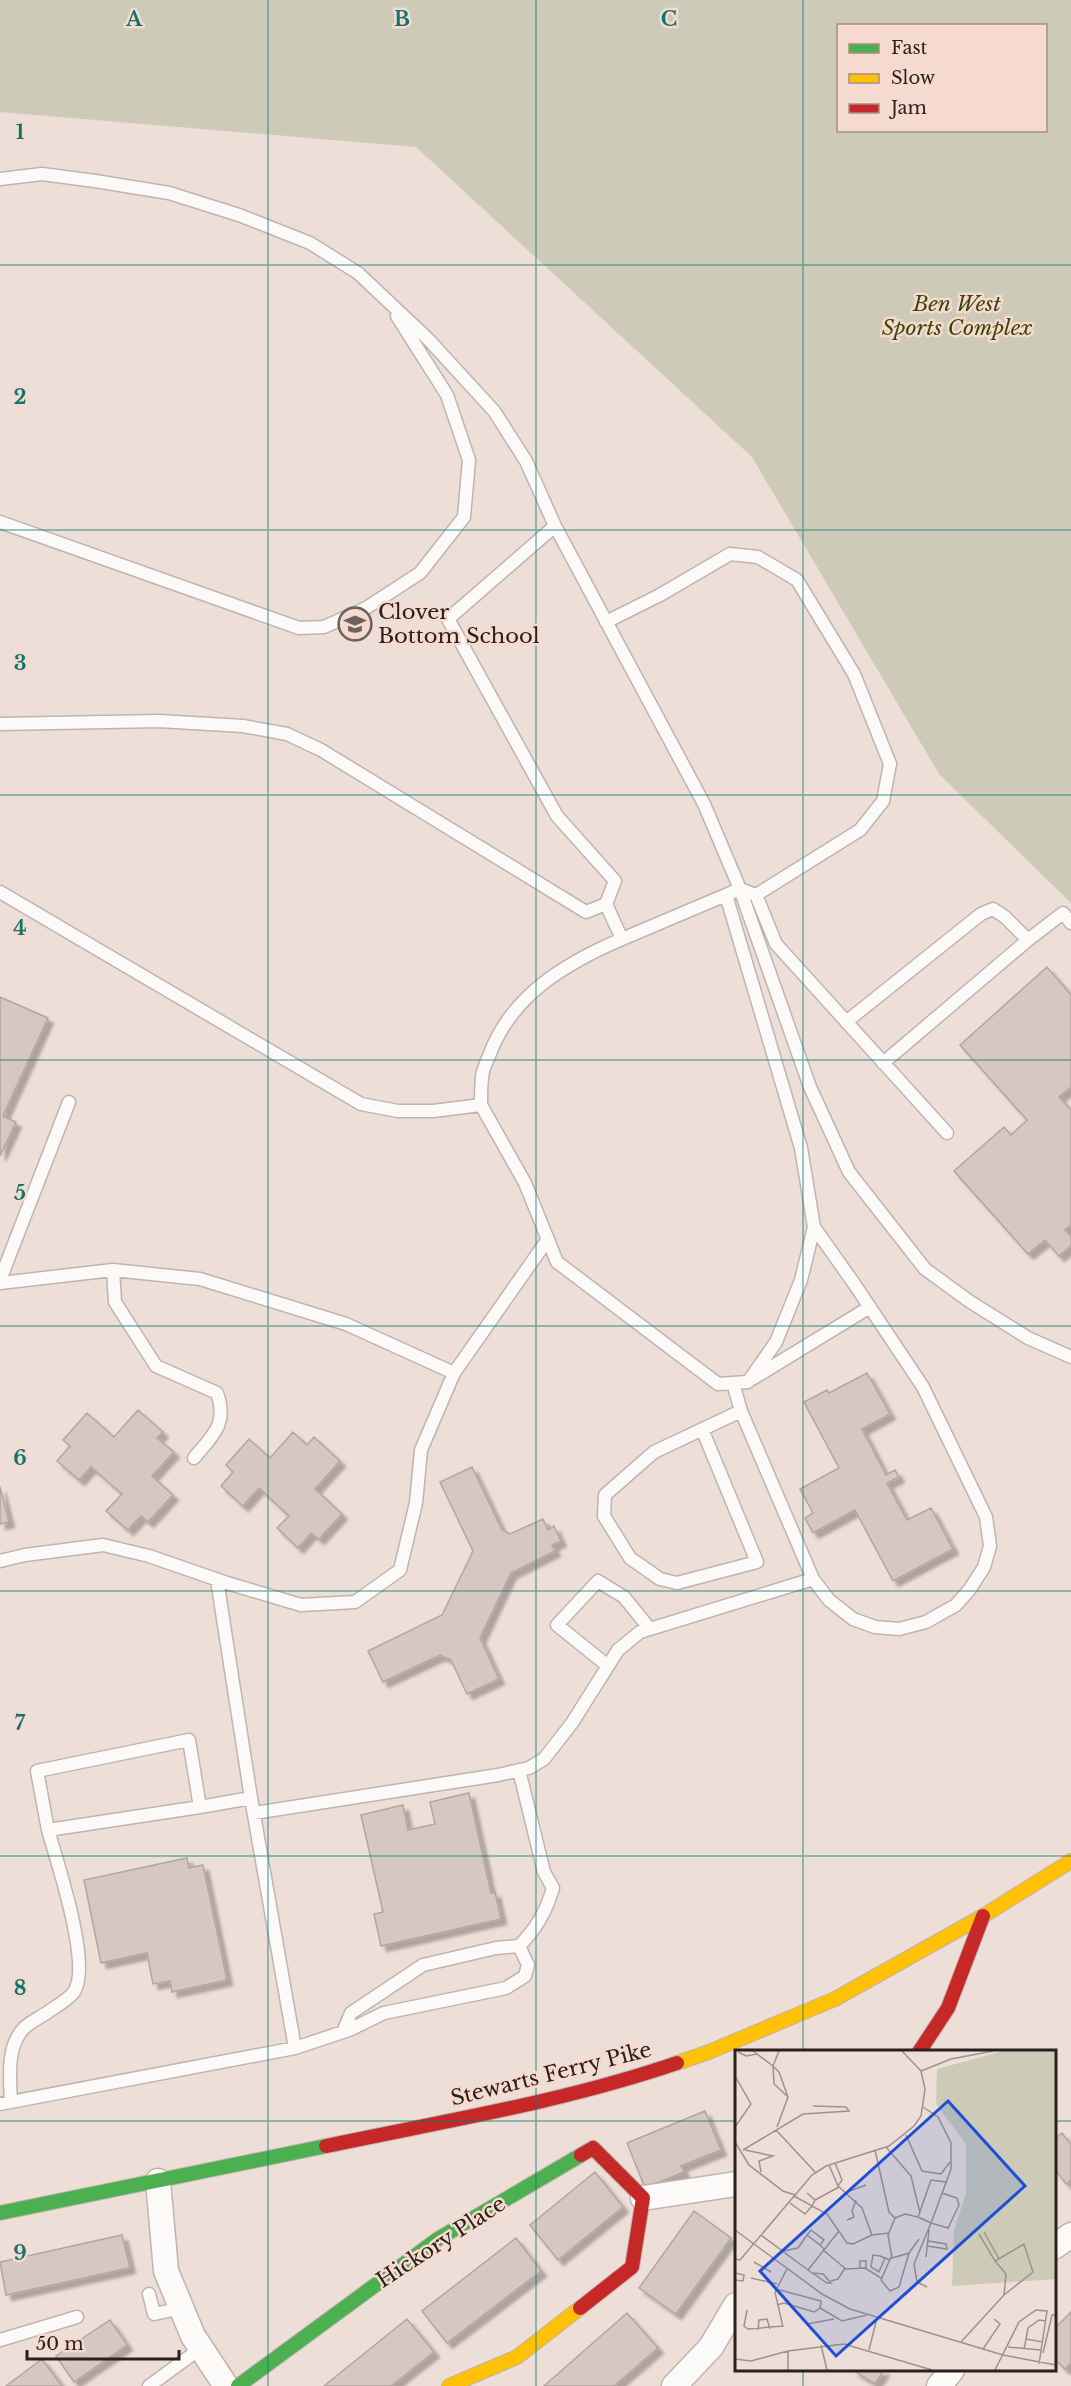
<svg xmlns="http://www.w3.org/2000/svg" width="1071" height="2386" font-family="'Libre Baskerville',serif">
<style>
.green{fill:#cdcbb8;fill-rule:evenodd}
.building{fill:#d6c7c1;stroke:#b2a6a2;stroke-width:1.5;filter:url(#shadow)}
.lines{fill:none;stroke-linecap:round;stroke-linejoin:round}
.lane-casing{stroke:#bfb4af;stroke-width:15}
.street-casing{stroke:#bfb4af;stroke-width:27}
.fast-casing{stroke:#bfb4af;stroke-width:16}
.slow-casing{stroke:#bfb4af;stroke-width:16}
.jam-casing{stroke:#bfb4af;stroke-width:16}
.lane{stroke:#fcfaf9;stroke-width:12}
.street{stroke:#fcfaf9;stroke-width:24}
.fast{stroke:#4caf50;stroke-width:14}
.slow{stroke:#ffc107;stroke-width:14}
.jam{stroke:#c62828;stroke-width:14}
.grid{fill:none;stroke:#0f766e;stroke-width:1.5;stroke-opacity:0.55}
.labels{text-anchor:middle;stroke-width:5;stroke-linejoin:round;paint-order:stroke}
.park-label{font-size:21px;font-style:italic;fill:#394706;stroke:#f6dacf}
.poi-label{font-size:21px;fill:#2a201c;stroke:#f6dacf;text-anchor:start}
.street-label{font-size:21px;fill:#2a201c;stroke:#f6dacf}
.inset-road{fill:none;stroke:#9f928d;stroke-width:1.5}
.view{fill:#1d4ed8;fill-opacity:0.15;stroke:#1d4ed8;stroke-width:3}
.inset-edge{fill:none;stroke:#2a201c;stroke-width:3}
.grid-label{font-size:20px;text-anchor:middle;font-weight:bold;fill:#0f766e;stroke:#f6dacf;stroke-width:5;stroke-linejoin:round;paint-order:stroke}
</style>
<defs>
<filter id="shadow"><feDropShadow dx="5.5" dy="5.5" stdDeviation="1.5" flood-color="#0004"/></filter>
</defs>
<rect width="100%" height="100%" fill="#edded8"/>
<path class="green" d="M0,0h1071v903l-132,-129 -187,-317 -336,-310 -416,-35zM838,26h208v104h-208z"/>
<path class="building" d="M1047,967l24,28v92l-12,10 12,13v115l-6,5 6,6v10l-12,10 -14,-16 -17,14 -74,-83 50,-44 7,8 16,-15 -67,-75z
M0,997l48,21 -45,98 13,6 -16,34z
M867,1373l23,41 -28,15 24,46 9,-5 4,7 -12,6 20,37 24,-12 22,41 -60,32 -38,-71 -42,23 -8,-15 8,-5 -13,-24 39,-21 -35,-66 23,-12 2,3z
M138,1410l25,22 -6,6 17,14 -22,24 21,19 -25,27 -7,-6 -13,14 -22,-19 16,-17 -31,-27 -12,13 -22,-19 13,-15 -7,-6 24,-27 27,24z
M293,1432l14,13 7,-8 26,24 -25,28 27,25 -23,25 -8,-6 -13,15 -21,-20 12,-12 -30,-28 -16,18 -22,-20 12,-14 -7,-7 23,-26 21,19z
M472,1467l30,63 8,4 33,-15 5,11 6,-4 7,15 -9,4 3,6 -44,22 -31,65 19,41 -32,15 -16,-34 -11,-5 -57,27 -15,-31 74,-36 31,-64 -33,-69z
M0,1487l9,35 -9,2z
M469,1793l22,100 4,-1 6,27 -120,27 -7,-32 9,-2 -22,-97 42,-10 5,25 27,-6 -5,-22z
M187,1858l2,10 14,-3 24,115 -55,12 -2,-11 -17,3 -6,-31 -46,10 -17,-83z
M705,2111l16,39 -40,16 3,6 -39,16 -18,-45z
M1062,2133l9,12v35l-5,4 -12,-16v-29z
M595,2172l28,35 -65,53 -28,-35z
M694,2211l37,27 -55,76 -37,-26z
M122,2235l8,33 -124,27 -6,-33z
M516,2238l25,33 -94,72 -25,-32z
M1071,2312v51l-6,6 -11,-11v-29z
M627,2313l31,35 -44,38h-70z
M407,2319l27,33 -43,34h-67z
M110,2320l17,25 -53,37 -18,-26z
M42,2359l20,27h-56z
M853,2370h31l-9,14z"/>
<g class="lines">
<g class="lane-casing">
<path id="lane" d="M0,179l42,-5 53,7 74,12 70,22 71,28 48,30 70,66 66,72 32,50 29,65 149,278 36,85 16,6 104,-65 23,-29 7,-37 -36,-90 -57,-94 -39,-23 -28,-3 -70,41 -54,27
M0,522l299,106 25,-1 42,-19 54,-35 44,-56 5,-57 -22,-65 -50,-79
M555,526l-107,93 109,197 58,65 -9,23 16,35 118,-50 70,198 39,85 76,97 44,32 59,37 43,19
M0,724l159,-3 84,5 44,8 34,16 265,162 20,-8
M0,892l361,212 37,7h35l48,-6c0,-9 0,-18 1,-27 0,-7 4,-15 7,-22 22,-61 77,-93 133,-117
M756,895l20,49 171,189
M1028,940l35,-27 8,10
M846,1022l135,-108 12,-5 12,8 23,23 -145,123
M481,1105l44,78 32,79 161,122 30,-2 28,-40 25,-62 13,-53 -13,-79 -75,-253
M113,1270l2,32 41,64 61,27c11,31 -4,42 -23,65
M0,1280l69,-178
M0,1283l113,-13 87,9 146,45 108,49 94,-134
M752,1379l118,-72
M733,1383l8,28 72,168 16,21 24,19 22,8 24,2 27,-7 30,-17 14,-16 14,-22 6,-21 -4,-29 -63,-130 -68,-102 -41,-58
M702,1429l55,133 -80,21 -17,-4 -30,-21 -26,-42 1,-21 49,-43 87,-41
M0,1561l25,-6 78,-10 46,11 78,27 74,22 54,-3 45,-32 16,-67 5,-53 33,-77
M217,1580l34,218 44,250
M608,1666l-51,-41 41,-44 26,16 26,32
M200,1807l-152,23 -11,-59 152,-31 11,67 51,-9
M254,1813l244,-38 31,-7 15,-9 28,-36 46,-73 22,-18 173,-53
M519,1946c17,-17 27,-34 34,-58l-9,-16 -25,-102
M11,2102c-1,-24 -5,-57 14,-75 7,-6 16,-10 23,-15 8,-6 20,-12 26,-20 18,-27 -17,-130 -26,-162
M0,2104l295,-56 54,-18 35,-17 122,-25 19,-12 3,-11 -9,-19 -23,2 -73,17 -72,48 -8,19
M149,2294l5,20 28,-6
M0,2340l77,-23
M149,2386l52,-38"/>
</g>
<g class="street-casing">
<path id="street" d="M158,2181l8,90 27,65 33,50
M643,2198l93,-14
M1054,2247l17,-12
M674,2386l37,-39 25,-42
M939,2386l13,-16"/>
</g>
<g class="fast-casing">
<path id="fast" d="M0,2213l326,-67
M238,2386l200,-147 143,-84"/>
</g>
<g class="slow-casing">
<path id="slow" d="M677,2063l32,-11 126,-53 148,-83 88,-55
M449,2386l68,-29 63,-49"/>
</g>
<g class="jam-casing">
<path id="jam" d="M919,2052l29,-44 35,-92
M326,2146c118,-25 237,-44 351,-83
M580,2308l52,-41 11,-69 -50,-50 -12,7"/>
</g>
<use href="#lane" class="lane"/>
<use href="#street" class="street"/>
<use href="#fast" class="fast"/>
<use href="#slow" class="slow"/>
<use href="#jam" class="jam"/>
</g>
<path class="grid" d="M268,0v2386M536,0v2386M803,0v2052M0,265h1071M0,530h1071M0,795h1071M0,1060h1071M0,1326h1071M0,1591h1071M0,1856h1071M0,2121h736M1054,2121h17M803,2370v16"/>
<defs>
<g id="school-ring" transform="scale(1.725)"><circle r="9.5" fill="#f6dacf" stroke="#6e625e" stroke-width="1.5"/><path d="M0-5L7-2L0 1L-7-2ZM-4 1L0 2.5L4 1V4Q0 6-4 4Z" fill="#6e625e"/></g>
</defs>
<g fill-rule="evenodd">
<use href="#school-ring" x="355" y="624"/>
</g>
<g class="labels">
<g class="park-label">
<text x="957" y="311">Ben West<tspan x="957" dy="24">Sports Complex</tspan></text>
</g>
<g class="poi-label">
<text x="378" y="619">Clover<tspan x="378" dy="24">Bottom School</tspan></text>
</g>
<g class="street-label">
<text transform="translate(551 2074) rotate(-14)" y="7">Stewarts Ferry Pike</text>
<text transform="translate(441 2242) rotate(-33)" y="7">Hickory Place</text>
</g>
</g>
<g transform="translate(735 2050)">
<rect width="321" height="321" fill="#edded8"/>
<path d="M268,1h53v228l-104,7 2,-56 12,-37v-49l-30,-40 1,-35z" fill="#cdcbb8"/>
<path class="inset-road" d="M18,1l20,15 1,18 14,13 -11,30M44,1l-6,15 6,6 9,25M3,2l8,4 11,-2M186,21l30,-12 42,-8M0,26l16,28 -16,23M188,57l15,10 13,26v26l-20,54 17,5 11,-23 -2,-7 -15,-5M41,80l40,43M171,85l16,36 19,3 9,-12M0,92l14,23 34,26 12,4M151,97l25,29 9,37M8,100l60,-36 46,-3 -3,-4 -33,-1M10,100l28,6 -14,5 2,11M140,100l14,62 6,6 10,-4 13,3M94,115l9,21 4,-6 -7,-17M103,136l24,22 10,27 17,-2M112,142l19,-7M59,146l18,10 3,-6 -8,-7M80,150l24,-13M55,153l15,11 7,-8 15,8 20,29 6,1 19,-9M160,168l-7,17 4,23 17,-5 10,-14M112,170l7,-3 -2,-6 4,-11M0,180l87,64 28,15 153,46 53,10M249,182l15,27M244,184l16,27M26,185l47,35 19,13h4l-8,-9 -11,-1M85,195l-13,-10 4,-5 13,10 -4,5 4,4M192,196l20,3 -1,-5 -18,-3M88,200l23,19 19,-1 16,10M48,201l15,-3 9,-13M156,207l-10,23 9,11 9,-4 10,-34M191,207l3,-27M150,208l-6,14 -8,-5 2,-12 7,1 10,4M0,209l5,1 72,-85 14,-9 63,-20 25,-20 7,-10 4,-27 -4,-18 -19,-20M19,212l17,10M125,218v-7h6v7M73,220l31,-39M0,223l9,2 -1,6 -8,-1M16,228l26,6M96,231l7,-2 7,-11M192,237l-10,-5 -3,-18 17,-41 -13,-6 13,-37 15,2M41,239l45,12 -1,7 -6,4 -30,-9 -7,2M85,258l22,13 25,-6M12,260l-3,16 4,3 35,-3M72,274l27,-5M48,277l-8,-35 12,-23M23,280l1,-10 8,-1 3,10M291,289l2,-11 11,-8 7,1M226,292l43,-47 2,-21 -11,-13 29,-17 9,28 -29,23M86,295l6,25M273,297l33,3M248,299l17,-25 -6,-5M289,299l2,-10 17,3M134,300l8,-32M53,301v19M308,303l9,-38h4M0,309l16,2 37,-10 56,-7 88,26M260,320l24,-48 17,-12 11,1 -8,53"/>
<path class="view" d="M213,51l77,85 -189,170 -76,-85z"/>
<rect width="321" height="321" class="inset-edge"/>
</g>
<g class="grid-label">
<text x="134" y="26">A</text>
<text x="402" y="26">B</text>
<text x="669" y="26">C</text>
<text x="20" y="139">1</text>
<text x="20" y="404">2</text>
<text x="20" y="670">3</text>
<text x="20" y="935">4</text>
<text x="20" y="1200">5</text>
<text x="20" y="1465">6</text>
<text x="20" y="1730">7</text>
<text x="20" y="1995">8</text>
<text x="20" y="2260">9</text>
</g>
<rect x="837" y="24" width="210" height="108" fill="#f6dacf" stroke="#a49087" stroke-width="1.5"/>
<rect x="849" y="44" width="30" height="9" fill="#4caf50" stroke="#a49087" stroke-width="1.5"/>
<text x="891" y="54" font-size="18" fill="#2a201c">Fast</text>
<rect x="849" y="74" width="30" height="9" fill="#ffc107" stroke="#a49087" stroke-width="1.5"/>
<text x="891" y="84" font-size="18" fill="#2a201c">Slow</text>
<rect x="849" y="104" width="30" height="9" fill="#c62828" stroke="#a49087" stroke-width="1.5"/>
<text x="891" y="114" font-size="18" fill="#2a201c">Jam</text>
<path d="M27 2350v9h152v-9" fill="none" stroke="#2a201c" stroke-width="3"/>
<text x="36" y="2350" font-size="18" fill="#2a201c" stroke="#f6dacf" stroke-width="4.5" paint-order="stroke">50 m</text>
</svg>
